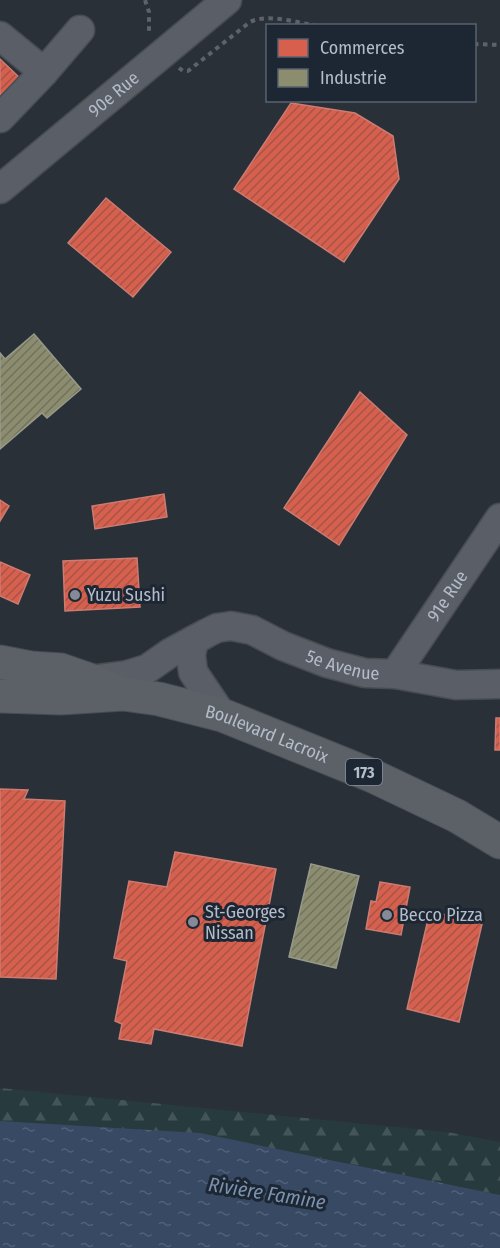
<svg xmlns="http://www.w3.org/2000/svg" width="500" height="1248" font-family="'Fira Sans Condensed',sans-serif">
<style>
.forest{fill:url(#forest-firs)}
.water{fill:url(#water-ripples)}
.shops{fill:url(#shops-hatch);stroke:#cc7c72;stroke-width:1.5}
.industry{fill:url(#industry-hatch);stroke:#989a89;stroke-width:1.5}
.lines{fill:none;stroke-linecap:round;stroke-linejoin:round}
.minor-casing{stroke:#484c53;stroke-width:31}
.major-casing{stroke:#484c55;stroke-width:35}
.path{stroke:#5d636a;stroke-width:4;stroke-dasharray:4.5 4.5;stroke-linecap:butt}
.minor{stroke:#5a5e66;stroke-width:28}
.major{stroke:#5c6168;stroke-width:33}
.poi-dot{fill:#848b96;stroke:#1d2633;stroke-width:2}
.labels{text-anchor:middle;stroke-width:6;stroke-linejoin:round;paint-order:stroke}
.shield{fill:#1d2633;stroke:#878f9c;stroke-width:1.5}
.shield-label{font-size:16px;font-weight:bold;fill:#b4bcc9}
.street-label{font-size:18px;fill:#b4bcc9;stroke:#1d2633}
.poi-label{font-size:18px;fill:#b4bcc9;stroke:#1d2633;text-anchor:start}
.water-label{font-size:20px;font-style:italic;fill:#7c92b1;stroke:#1d2633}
</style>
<defs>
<pattern id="forest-firs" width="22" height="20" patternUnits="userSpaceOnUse" patternTransform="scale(1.5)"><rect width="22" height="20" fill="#273a3e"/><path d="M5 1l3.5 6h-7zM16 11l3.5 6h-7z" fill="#445559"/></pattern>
<pattern id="water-ripples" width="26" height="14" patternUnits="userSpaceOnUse" patternTransform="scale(1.5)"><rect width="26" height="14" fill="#384963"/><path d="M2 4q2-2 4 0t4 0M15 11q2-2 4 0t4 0" fill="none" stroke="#526178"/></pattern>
<pattern id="shops-hatch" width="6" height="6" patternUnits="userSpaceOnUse" patternTransform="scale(1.5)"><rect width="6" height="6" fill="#d6604d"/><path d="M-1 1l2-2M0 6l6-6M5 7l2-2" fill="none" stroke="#a65448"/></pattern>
<pattern id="industry-hatch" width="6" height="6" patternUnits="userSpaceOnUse" patternTransform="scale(1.5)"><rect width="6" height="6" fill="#8c8c6e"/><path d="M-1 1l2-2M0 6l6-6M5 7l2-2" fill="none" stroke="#72735f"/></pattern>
</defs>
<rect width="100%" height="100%" fill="#2a3038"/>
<path class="forest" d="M0,1088l447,44 53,10v53l-177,-37 -323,-35z"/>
<path class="water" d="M0,1121l200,12 300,62v53h-500z"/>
<path class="shops" d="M0,59l22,21 -22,23z
M291,103l64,10 38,23 6,43 -55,83 -110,-73z
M106,198l65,54 -38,45 -65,-54z
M360,392l47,43 -68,110 -55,-37z
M164,494l3,23 -72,12 -3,-23z
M0,500l9,6 -9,15z
M137,558l3,49 -75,4 -2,-50z
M0,562l30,13 -12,29 -18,-8z
M496,718h4v32h-5z
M0,789l28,1 -4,9 41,2 -9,178 -56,-2z
M175,852l101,17 -34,177 -88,-17 -3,15 -32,-5 3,-15 -7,-3 12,-60 -13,-3 15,-77 38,6z
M380,882l30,5 -9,48 -35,-6 5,-28 5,1z
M430,911l52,13 -23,98 -52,-13z"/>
<path class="industry" d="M34,334l47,55 -34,29 -5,-5 -42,36v-96l5,6z
M311,864l48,12 -23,92 -47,-11z"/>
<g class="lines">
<g class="minor-casing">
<g id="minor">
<path d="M0,36l44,36 -44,46"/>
<path d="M44,72l36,-42"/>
<path id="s1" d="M0,189l227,-189"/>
<path d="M194,640l-3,15 2,17 29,43"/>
<path id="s2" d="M395,674l105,-156"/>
<path id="s3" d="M90,680l37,-5 20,-6 23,-16 37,-20 10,-5 14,-2 21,4 31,16 44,17 38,10 30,1 61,11 44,-1"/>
</g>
</g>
<g class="major-casing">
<g id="major">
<path d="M0,662l31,6 30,2 29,10 25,11"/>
<path id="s4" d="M0,696l61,2 62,-4 36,5 63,16 151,61 84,40 43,26"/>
</g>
</g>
<path class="path" d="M145,0l4,12v22
M474,44l26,1
M179,68l4,3h5l62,-49c17,-9 49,1 68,4"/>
<use href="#minor" class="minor"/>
<use href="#major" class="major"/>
</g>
<g class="poi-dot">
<circle cx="75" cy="595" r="6"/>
<circle cx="387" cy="915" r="6"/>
<circle cx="193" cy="922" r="6"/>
</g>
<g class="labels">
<rect class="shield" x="346" y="759" width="36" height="26" rx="4.5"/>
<g class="shield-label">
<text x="364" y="778">173</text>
</g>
<g class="street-label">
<text dy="6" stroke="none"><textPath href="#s1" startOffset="148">90e Rue</textPath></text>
<text dy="6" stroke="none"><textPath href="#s2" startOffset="94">91e Rue</textPath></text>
<text dy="6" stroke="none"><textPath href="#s3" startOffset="273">5e Avenue</textPath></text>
<text dy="6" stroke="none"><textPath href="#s4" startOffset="273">Boulevard Lacroix</textPath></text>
</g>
<g class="poi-label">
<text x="87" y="601">Yuzu Sushi</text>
<text x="205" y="918">St-Georges<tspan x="205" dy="21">Nissan</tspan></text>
<text x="399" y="921">Becco Pizza</text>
</g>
<g class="water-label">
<text transform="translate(267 1193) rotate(9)" y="7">Rivière Famine</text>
</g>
</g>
<rect x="266" y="24" width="210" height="78" fill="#1d2633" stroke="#59626f" stroke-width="1.5"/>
<rect x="278" y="39" width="30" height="18" fill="#d6604d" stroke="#59626f" stroke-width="1.5"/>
<text x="320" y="54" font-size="18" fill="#b4bcc9">Commerces</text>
<rect x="278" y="69" width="30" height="18" fill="#8c8c6e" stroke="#59626f" stroke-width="1.5"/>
<text x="320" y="84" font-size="18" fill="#b4bcc9">Industrie</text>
</svg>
